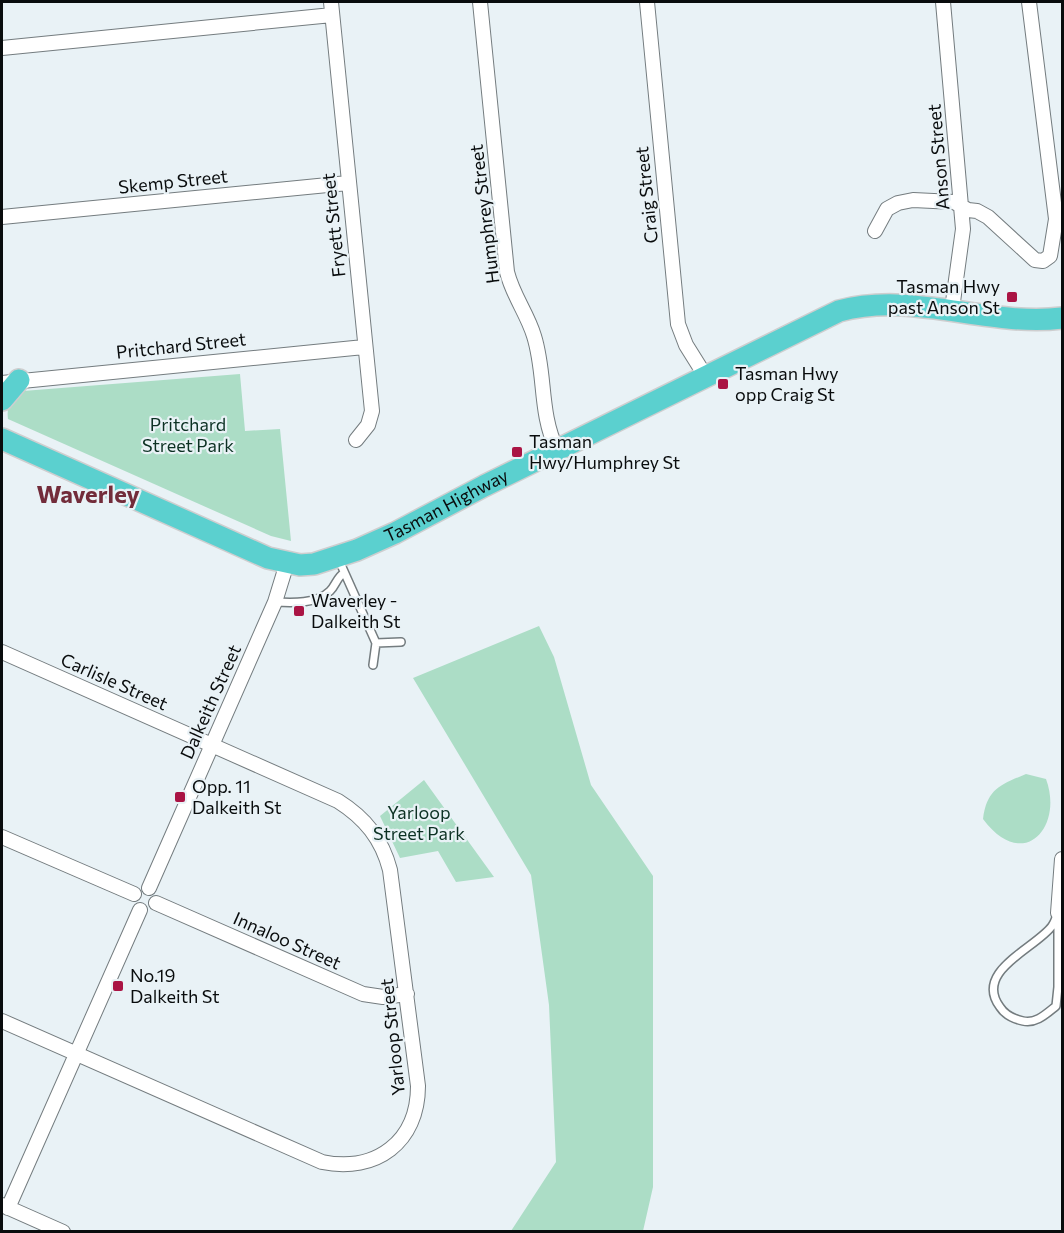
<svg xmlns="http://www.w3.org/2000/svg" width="1064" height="1233" font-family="Commissioner,sans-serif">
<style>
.green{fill:#acddc6}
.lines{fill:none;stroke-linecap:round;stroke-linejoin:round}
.service-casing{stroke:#747c7f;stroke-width:10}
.minor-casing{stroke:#747c7f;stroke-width:16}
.trunk-casing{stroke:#cececf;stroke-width:24}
.service{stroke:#fff;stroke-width:7}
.minor{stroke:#fff;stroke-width:14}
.trunk{stroke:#5bd0cf;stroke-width:21}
.poi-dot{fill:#aa1444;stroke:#e9f2f6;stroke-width:2}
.labels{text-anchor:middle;stroke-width:4.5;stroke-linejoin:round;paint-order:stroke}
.street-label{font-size:18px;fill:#090c0d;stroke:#e9f2f6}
.poi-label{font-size:18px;fill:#090c0d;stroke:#e9f2f6;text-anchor:start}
.park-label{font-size:18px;fill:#0c3123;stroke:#e9f2f6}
.district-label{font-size:24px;font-weight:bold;fill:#722c3a;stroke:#e9f2f6}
</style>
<rect width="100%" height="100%" fill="#e9f2f6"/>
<path class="green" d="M240,374l5,57 35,-2 11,112 -20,-5 -263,-117c-2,-14 4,-18 15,-28z
M539,626l15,31 37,128 62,91v311l-10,44h-132l45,-69 -7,-157 -18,-130 -118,-197z
M1026,774l20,5c18,48 -23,94 -63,40 4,-30 17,-34 43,-45z
M424,780l70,97 -38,5 -18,-31 -38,7 -20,-42z"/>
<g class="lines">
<g class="service-casing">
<path id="service" d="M338,558l38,85 -3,22
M275,602c17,1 42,2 55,-11 6,-6 7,-14 14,-18
M376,643l25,-1
M1058,913v74l-2,19c-10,8 -20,18 -33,15 -9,-2 -18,-6 -23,-14 -27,-36 36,-59 52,-81 3,-4 4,-9 6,-13z"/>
</g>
<g class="minor-casing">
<path id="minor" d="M331,2l41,409 -4,14 -12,15
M480,2l27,270c6,24 20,41 27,64 12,38 5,77 23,114
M647,2l31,322 8,21 20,32
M943,2l20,227 -11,80
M2,48l330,-33
M2,217l346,-34
M875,231l12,-22 11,-6 15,-3 41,2 14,8 9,1 11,6 47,43 8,1 7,-5 6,-37 -27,-217
M2,383l362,-36
M2,652l336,149c27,17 44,38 52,69l28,216c0,56 -42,87 -96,76l-320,-141
M2,837l132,57
M149,888l126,-286 12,-39
M156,903l207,91 20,3 24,-3
M1058,913l4,-54
M2,1205l61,27
M8,1208l132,-298"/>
</g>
<g class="trunk-casing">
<g id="trunk">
<path d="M2,400l17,-20"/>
<path id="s1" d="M2,439l266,119 32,7 14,-1 43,-14 38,-17 89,-47 355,-175c75,-20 148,16 223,7"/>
</g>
</g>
<use href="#service" class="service"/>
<use href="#minor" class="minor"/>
<use href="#trunk" class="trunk"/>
</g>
<g class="poi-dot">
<rect x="1006" y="291" width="12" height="12" rx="3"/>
<rect x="717" y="378" width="12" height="12" rx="3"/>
<rect x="511" y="446" width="12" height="12" rx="3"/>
<rect x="293" y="605" width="12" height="12" rx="3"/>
<rect x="174" y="791" width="12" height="12" rx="3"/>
<rect x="112" y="980" width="12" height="12" rx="3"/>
</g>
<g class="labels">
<g class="street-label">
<text transform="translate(939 157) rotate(-95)" y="6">Anson Street</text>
<text transform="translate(173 182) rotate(-6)" y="6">Skemp Street</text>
<text transform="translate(647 195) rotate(-96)" y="6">Craig Street</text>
<text transform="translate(485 214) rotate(-97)" y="6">Humphrey Street</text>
<text transform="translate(334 225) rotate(-96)" y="6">Fryett Street</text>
<text transform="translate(181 346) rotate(-6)" y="6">Pritchard Street</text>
<text dy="6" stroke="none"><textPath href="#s1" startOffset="483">Tasman Highway</textPath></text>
<text transform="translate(114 682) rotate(24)" y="6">Carlisle Street</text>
<text transform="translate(211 702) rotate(-66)" y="6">Dalkeith Street</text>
<text transform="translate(287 941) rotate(24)" y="6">Innaloo Street</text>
<text transform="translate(393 1037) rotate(-96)" y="6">Yarloop Street</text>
</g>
<g class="poi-label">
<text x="1000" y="293" text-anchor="end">Tasman Hwy<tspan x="1000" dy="21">past Anson St</tspan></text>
<text x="735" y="380">Tasman Hwy<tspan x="735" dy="21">opp Craig St</tspan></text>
<text x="529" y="448">Tasman<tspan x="529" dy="21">Hwy/Humphrey St</tspan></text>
<text x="311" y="607">Waverley -<tspan x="311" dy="21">Dalkeith St</tspan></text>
<text x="192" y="793">Opp. 11<tspan x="192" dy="21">Dalkeith St</tspan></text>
<text x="130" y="982">No.19<tspan x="130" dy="21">Dalkeith St</tspan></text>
</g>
<g class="park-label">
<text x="188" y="431">Pritchard<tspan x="188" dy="21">Street Park</tspan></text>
<text x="419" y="819">Yarloop<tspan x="419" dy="21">Street Park</tspan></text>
</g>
<g class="district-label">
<text x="88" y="503">Waverley</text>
</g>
</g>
<rect width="1064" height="1233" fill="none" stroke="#090c0d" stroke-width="6"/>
</svg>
